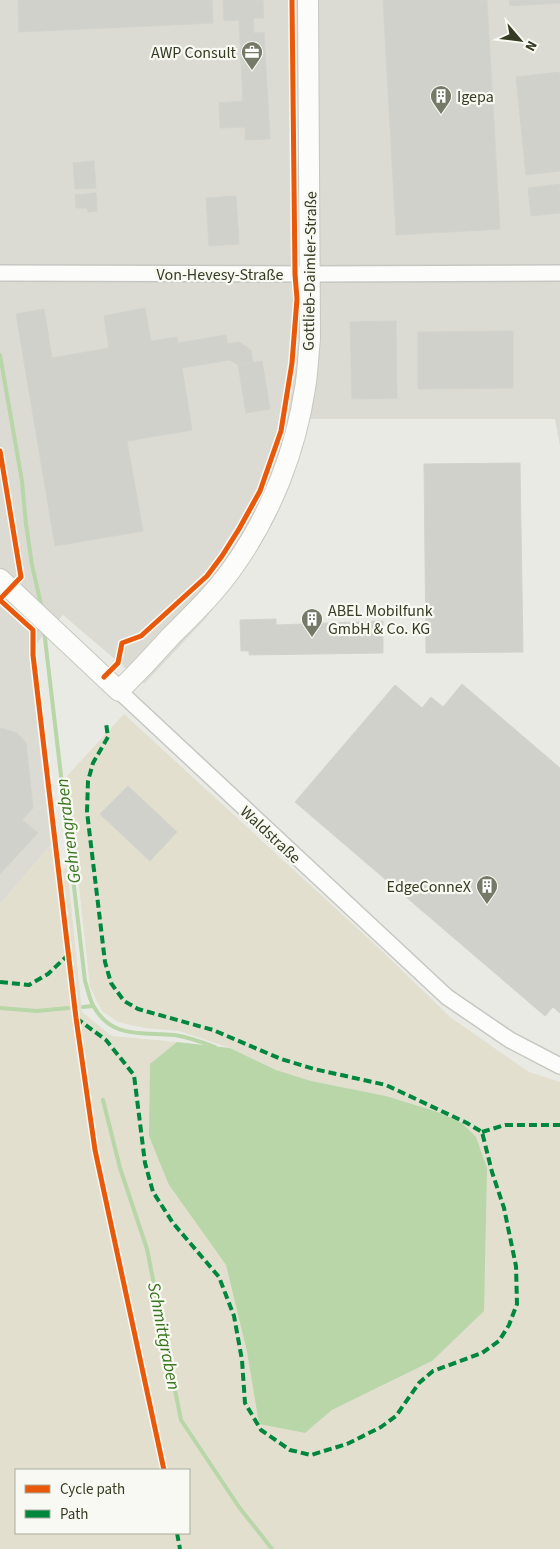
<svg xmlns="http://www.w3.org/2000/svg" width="560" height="1549" font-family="'Source Sans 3',sans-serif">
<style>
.built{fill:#dbdbd3}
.green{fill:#e2dfcf;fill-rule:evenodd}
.water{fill:#b8d6a8}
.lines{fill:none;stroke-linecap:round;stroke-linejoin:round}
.stream{stroke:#b8d6a8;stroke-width:4}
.building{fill:#d1d1cc;stroke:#d2d3cd}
.street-casing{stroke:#c6c7c2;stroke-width:18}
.secondary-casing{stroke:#c6c7c1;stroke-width:22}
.street{stroke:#fcfcfb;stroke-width:15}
.secondary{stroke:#fcfcfb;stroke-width:20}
.quiet{stroke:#00873e;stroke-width:4;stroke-dasharray:8 4;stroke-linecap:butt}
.cycleway-casing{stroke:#f8f9f3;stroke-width:8}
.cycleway{stroke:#e8590c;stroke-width:5}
.labels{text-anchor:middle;stroke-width:4.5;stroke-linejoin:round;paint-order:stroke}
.poi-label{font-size:16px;fill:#363c23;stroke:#f8f9f3;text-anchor:end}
.street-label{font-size:16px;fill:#363c23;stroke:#f8f9f3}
.water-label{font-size:18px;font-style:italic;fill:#3a7520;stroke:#f8f9f3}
</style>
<rect width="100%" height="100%" fill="#eaeae5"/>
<path class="built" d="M0,0h560v446l-5,-27h-245l-22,68 -44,81 -38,50 -62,66 -81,-69 -24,25 -10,15 22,190 -51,59z"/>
<path class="green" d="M124,714l258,237 68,66 79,55 31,10v467h-560v-645l51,-59 4,33 12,-12 15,146 30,24 65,6 -27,23 19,120 57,80 21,87 12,72 46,9 27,-23 100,-49 30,-238 -24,-11 -52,-16 -75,-15 -35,-11 -46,-22 -51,-17 -35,-3 -26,-6 -16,-11 -12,-24 -23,-211zM16,1470h173v63h-173z"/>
<path class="water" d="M177,1042l53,6 46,22 35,11 75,15 52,16 24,11 14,14 11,31 -3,143 -52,50 -100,49 -27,23 -46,-9 -12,-72 -21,-87 -57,-80 -20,-49 1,-72z"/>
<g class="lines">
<path class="stream" d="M0,355l22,126 4,43 6,41 10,44
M44,630l41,351c3,8 4,18 9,26 18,32 49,25 80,28 14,2 28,7 41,12
M83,1007l10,-1
M0,1008l37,3 31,-3
M103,1100l17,68 27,81 34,171 58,87 33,42"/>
</g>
<path class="building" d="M18,0h194l1,23 -194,9z
M223,0h40l1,18h-11l1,15 10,-1 6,107 -25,1v-13l-25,1 -1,-25 24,-2 -4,-81 -15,1z
M383,0h104l13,229 -104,6z
M509,0h51v3l-50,3z
M560,72v99l-34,4 -10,-98z
M94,161l2,27 -21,1 -2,-26z
M560,184v29l-29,3 -3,-28z
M96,193l1,18 -9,1 -1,-4h-11l-1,-13z
M236,196l3,48 -30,2 -3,-48z
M145,308l6,33 26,-4 15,93 -65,11 16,90 -88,15 -39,-232 28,-5 8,49 57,-10 -5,-32z
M396,321l1,77 -45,1 -2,-77z
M513,331v57l-95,1v-57z
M226,335l4,25 -48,8 -4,-25z
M239,342l12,8 2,12 -15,3 -8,-5 -3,-16z
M262,361l8,48 -24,4 -8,-48z
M520,463l3,189 -97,1 -2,-189z
M276,619v6l107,-4v32l-134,2v-4h-8l-1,-31z
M462,684l98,84v245l-7,-6 -8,9 -250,-214 100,-117 27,23 9,-11 12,10z
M0,728l17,5 9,10 7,65 -11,12 16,13 -38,41z
M128,786l49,46 -27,29 -50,-47z"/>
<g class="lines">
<g class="street-casing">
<path id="street" d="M0,273l311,1 249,-1
M119,691l328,306 63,43 50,26"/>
</g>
<g class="secondary-casing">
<path id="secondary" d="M0,579l119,112c18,-18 35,-36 52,-55 23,-23 47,-46 65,-73 36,-52 60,-114 69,-175 3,-16 3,-33 5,-49l-2,-339"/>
</g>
<use href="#street" class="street"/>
<use href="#secondary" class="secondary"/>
<path class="quiet" d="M0,982l29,3 19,-11 21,-20
M76,1018l30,22 28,35 11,88 8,29 20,31 46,54 15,39 8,44 3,43 16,27 29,20 21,5 36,-11 34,-17 15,-11 23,-33 14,-12 49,-18 17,-12 10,-16 8,-21 -1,-38 -12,-58 -12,-36 -10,-40 -15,-9 -81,-38 -72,-16 -33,-10 -68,-29 -75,-21 -14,-8 -13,-18 -6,-21 -18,-150 1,-31 5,-18 15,-26 -2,-14
M482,1132l23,-7h55
M177,1533l3,16"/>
<g class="cycleway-casing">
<path id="cycleway" d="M0,451l21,126 -21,22
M0,600l33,30v25l43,363 19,132 69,320
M104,677l14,-14 4,-20 19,-7 66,-60 15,-20 17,-27 21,-38 21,-60 11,-68 5,-64 -2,-25 -3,-274"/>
</g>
<use href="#cycleway" class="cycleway"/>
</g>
<defs>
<g id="office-pin" transform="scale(1.125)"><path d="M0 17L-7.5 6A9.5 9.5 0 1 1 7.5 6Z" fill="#757967" stroke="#f8f9f3"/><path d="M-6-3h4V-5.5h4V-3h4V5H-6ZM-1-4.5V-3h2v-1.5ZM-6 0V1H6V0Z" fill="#fff"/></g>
<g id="building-pin" transform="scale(1.125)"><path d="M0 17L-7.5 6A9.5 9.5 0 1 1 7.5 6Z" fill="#757967" stroke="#f8f9f3"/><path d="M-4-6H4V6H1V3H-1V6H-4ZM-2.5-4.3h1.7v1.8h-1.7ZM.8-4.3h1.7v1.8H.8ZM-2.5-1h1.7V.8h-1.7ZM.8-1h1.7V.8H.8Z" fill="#fff"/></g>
</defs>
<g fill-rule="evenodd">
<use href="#office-pin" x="252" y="52"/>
<use href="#building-pin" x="441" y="96"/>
<use href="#building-pin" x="312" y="619"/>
<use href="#building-pin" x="487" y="886"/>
</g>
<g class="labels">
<g class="poi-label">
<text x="236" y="58">AWP Consult</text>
<text x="457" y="102" text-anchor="start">Igepa</text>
<text x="328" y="616" text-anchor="start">ABEL Mobilfunk<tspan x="328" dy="18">GmbH &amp; Co. KG</tspan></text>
<text x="471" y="892">EdgeConneX</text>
</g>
<g class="street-label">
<text transform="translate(309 271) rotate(-89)" y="6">Gottlieb-Daimler-Straße</text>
<text x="220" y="280">Von-Hevesy-Straße</text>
<text transform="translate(271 834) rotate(43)" y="6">Waldstraße</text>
</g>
<g class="water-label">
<text transform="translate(68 831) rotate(-97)" y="6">Gehrengraben</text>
<text transform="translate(164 1336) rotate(79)" y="6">Schmittgraben</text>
</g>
</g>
<rect x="15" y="1469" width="175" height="65" fill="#f8f9f3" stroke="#aaada0"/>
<rect x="25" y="1485" width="25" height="8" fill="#e8590c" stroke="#aaada0"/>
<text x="60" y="1494" font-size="15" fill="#363c23">Cycle path</text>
<rect x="25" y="1510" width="25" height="8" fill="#00873e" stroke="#aaada0"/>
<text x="60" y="1519" font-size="15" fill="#363c23">Path</text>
<g transform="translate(520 40) rotate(118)" stroke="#f8f9f3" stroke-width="4" paint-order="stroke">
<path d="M0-4L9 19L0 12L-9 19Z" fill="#363c23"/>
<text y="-8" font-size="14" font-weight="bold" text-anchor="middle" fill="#363c23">N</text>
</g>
</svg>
